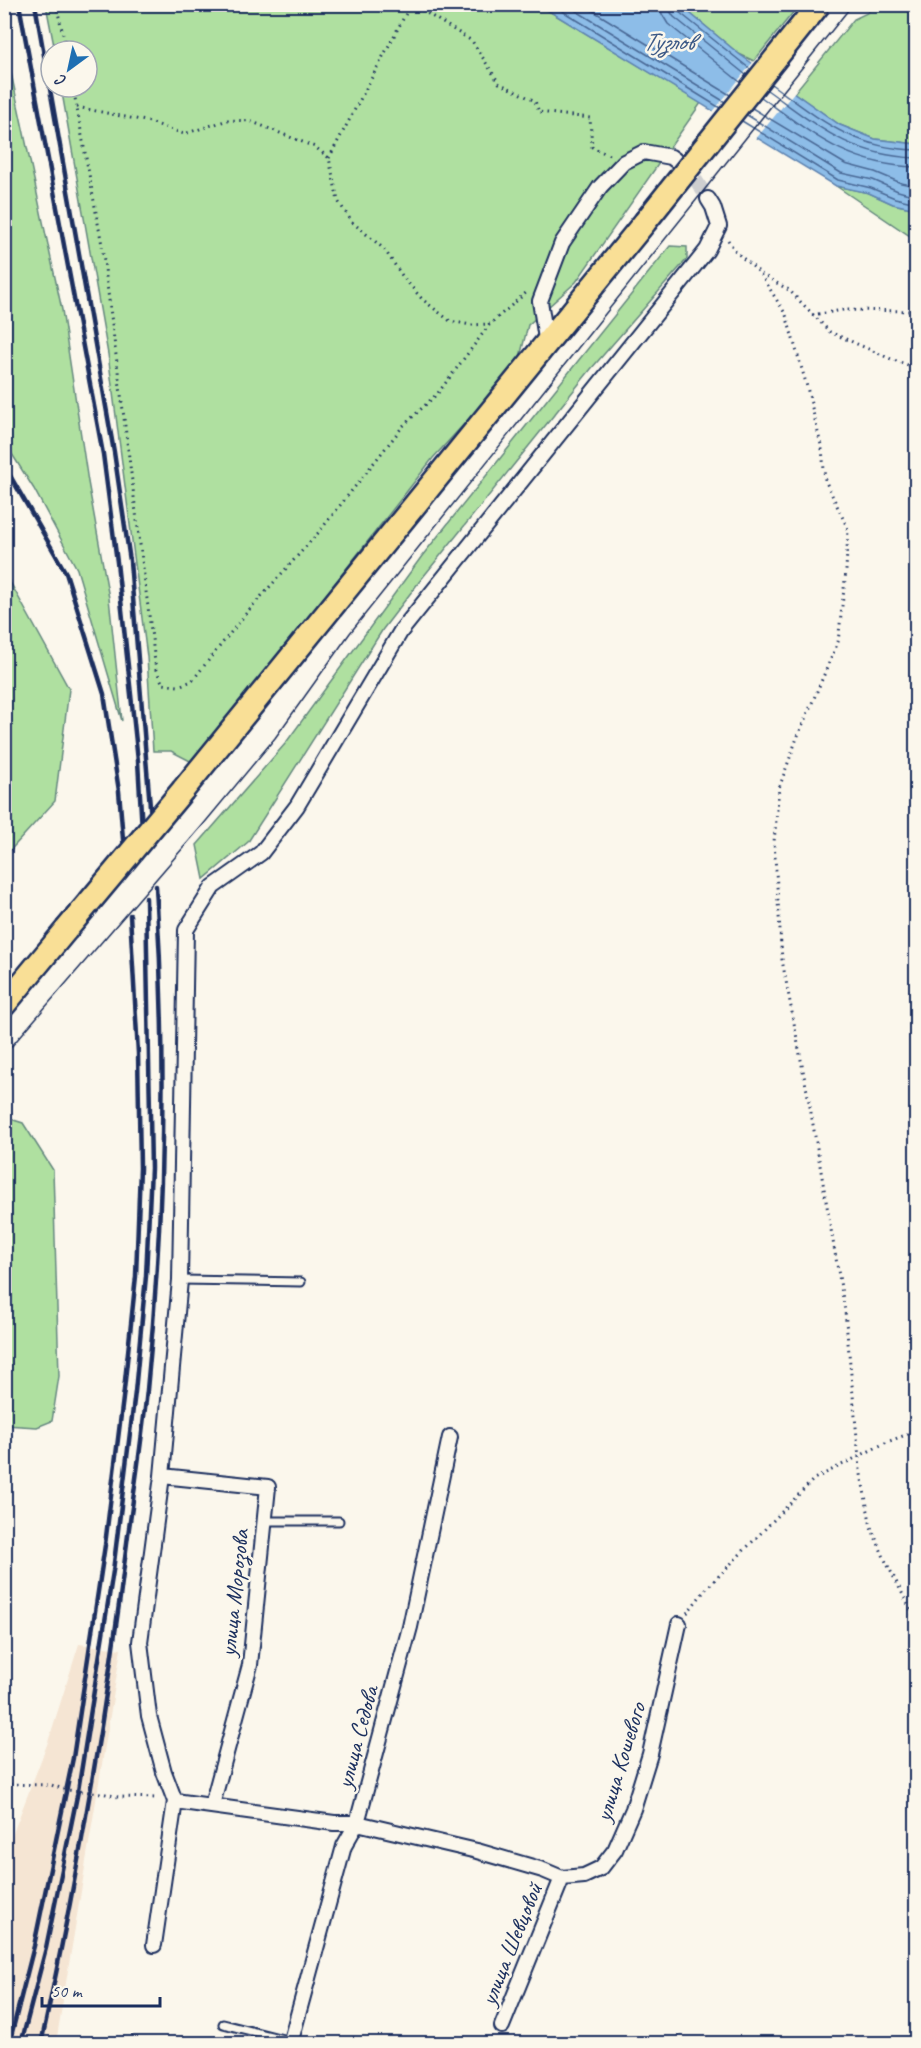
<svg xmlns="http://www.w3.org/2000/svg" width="921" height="2048" font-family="Caveat,sans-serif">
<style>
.built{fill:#f5e5d3}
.green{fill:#afe0a0;stroke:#65887f;stroke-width:1.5}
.water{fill:#8dbde8;stroke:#5f84b1;stroke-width:1.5}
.pier{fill:#fbf7ec}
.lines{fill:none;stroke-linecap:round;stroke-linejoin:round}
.shore{stroke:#496895;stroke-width:1.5}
.street-tunnel{stroke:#cecfd0;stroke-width:14;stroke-dasharray:14 7;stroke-linecap:butt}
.lane-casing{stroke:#1b2f5e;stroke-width:11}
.street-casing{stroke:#1b2f5e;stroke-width:18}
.primary-casing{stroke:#1b2f5e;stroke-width:27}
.path{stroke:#1b2f5e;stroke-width:3;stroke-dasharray:1.5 4.5;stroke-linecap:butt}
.lane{stroke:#fbf7ec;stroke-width:7}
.street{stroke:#fbf7ec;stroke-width:14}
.primary{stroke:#f9df96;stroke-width:22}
.tram{stroke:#1b2f5e;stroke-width:1.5}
.rail{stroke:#1b2f5e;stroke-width:4.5}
.primary-bridge-casing{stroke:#1b2f5e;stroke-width:27;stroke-linecap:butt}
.primary-bridge{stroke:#f9df96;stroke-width:22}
.labels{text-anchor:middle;stroke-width:5;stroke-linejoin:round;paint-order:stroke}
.street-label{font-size:24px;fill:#1b2f5e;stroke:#fbf7ec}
.water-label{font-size:26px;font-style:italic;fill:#3d5a87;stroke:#fbf7ec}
</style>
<rect width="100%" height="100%" fill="#fbf7ec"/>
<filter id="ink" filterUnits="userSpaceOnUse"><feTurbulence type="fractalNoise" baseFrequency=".0167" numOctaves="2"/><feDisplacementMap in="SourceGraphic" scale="12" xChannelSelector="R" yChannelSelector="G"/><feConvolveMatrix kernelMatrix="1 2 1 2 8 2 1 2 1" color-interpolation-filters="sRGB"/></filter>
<g filter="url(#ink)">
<path class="built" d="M79,1644l42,5 -65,394h-51v-202l3,2 2,-2 38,-99z"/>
<path class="green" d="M46,5h493l162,98 -125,179 -48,43 -10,40 -85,93 -239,305 -23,-12h-18l-6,-94 -39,-303 -47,-267h26v-36h-32z
M680,5h119l-45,56 -15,-7z
M874,5h42v139l-41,-5 -35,-14 -46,-32 60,-74 13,-6z
M5,45l57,265 26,172 21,116 13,123 -45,-152 -43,-80 -29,-46z
M836,186l33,7 24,11 23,5v31z
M670,246l17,1v12l-96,110 -172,213 -36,47 -135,213 -44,37 -7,-34 88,-101 137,-188z
M4,571l65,118 -14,112 -50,55z
M4,1117l19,6 30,47 6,206 -7,45 -15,6 -32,-2z"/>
<path class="water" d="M539,5h141l59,49 101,71 35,14 41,5v65l-23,-5 -24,-11 -33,-7z"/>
<path class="pier" d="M754,61l42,29 -41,50 -43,-27z"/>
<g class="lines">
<path class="shore" d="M551,4l169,104
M565,4l160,98
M582,4l148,91
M660,4l2,10 6,10 72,58
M669,4l1,7 4,6 72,58
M677,4l2,8 71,57
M771,84c50,36 81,64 145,66
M767,90c52,37 82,65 149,68
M761,97c53,38 87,68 155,70
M752,108l93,56 30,8 26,11 15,3
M747,115l94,58 32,7 25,11 18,5
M742,121l96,59 33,8 24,10 21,5"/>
<path class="street-tunnel" d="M681,165l11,9 16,25"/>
<g class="lane-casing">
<path id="lane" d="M180,1280l121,2
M264,1521h75
M223,2024l68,17"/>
</g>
<g class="street-casing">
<path id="street" d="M547,345l-7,-44 22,-58 38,-56 24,-25 20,-10 27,5 4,3
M162,1476l106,11 -18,178 -38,140
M679,1624l-29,130 -17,55 -18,41 -14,18 -17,8 -22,2 -19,-8 -66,-19 -120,-28h-23l-159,-22 -11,-29 -15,-56 -9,-74 22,-166 18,-196 6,-350 27,-43 48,-34 36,-47 104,-175 306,-381 12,-24 -6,-19 -5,-8
M154,1945l21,-144
M502,2026l60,-148
M290,2044l54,-198 13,-23 53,-196 40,-190"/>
</g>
<g class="primary-casing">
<path id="primary" d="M183,790l462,-568
M4,1005l62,-75"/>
</g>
<path class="path" d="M56,4l11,47
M412,4l60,37 27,42 36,18 4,11 51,6 2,29 19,9
M73,87l29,158 54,425 7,14 15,2 14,-5 56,-70 71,-79 84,-106 35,-33 52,-69 38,-33
M77,107l73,15 34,12 44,-14 22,1 65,26 14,11 9,43 14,21 32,27 19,28 19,22 28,22 21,4 19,-1
M329,158l82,-154
M728,240l8,12 24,21 26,42 20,68 16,66 3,31 23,49 -2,42 -8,71 -41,96 -18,50 -5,54 8,118 28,147 35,204 15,158 11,58 15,35 30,58
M761,274l28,16 41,42 61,27 25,9
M812,315l32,-5 72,1
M687,1613l19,-24 108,-110 73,-37 29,-11
M4,1784l47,1 16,5 35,3 16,4 40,1"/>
<use href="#lane" class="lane"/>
<use href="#street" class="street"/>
<use href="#primary" class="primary"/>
<path class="tram" d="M4,1055l198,-229 73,-88 75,-105 503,-629"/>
<path class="rail" d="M19,4l84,450 14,108 21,199 4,69
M35,4l79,448 16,109 21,258
M4,465l62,108 38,121 15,97 5,60
M9,2044l25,-98 39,-188 32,-213 19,-155 12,-114 4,-108 -2,-115 -8,-138
M21,2044l25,-96 32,-157 35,-220 22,-179 11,-116 5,-108 -5,-270
M41,2044c37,-169 66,-338 87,-509 7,-48 14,-97 19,-145 17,-167 20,-336 9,-504"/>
<g class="primary-bridge-casing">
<path id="primary-bridge" d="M645,222l174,-218
M66,930l117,-140"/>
</g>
<use href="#primary-bridge" class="primary-bridge"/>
</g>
</g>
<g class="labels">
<g class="street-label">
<text transform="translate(234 1593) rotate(-84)" y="8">улица Морозова</text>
<text transform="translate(357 1737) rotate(-75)" y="8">улица Седова</text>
<text transform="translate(620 1762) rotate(-73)" y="8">улица Кошевого</text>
<text transform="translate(511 1944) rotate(-68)" y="8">улица Шевцовой</text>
</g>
<g class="water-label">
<text x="668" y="50">Тузлов</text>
</g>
</g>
<rect width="921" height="2048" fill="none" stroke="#fbf7ec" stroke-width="24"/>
<rect x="12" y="12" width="897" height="2024" fill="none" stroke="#1b2f5e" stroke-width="2" filter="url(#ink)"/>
<g transform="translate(69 69) rotate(213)"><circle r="28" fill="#fbf7ec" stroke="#a1a7b3" stroke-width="1.5"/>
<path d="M0-4.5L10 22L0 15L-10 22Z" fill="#1f6fb2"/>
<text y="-9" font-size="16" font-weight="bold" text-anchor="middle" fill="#1b2f5e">С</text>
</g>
<path d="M42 1997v9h118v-9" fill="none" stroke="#1b2f5e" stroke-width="3"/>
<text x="51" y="1997" font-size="18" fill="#1b2f5e" stroke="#fbf7ec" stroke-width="4.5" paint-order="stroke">50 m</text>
</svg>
